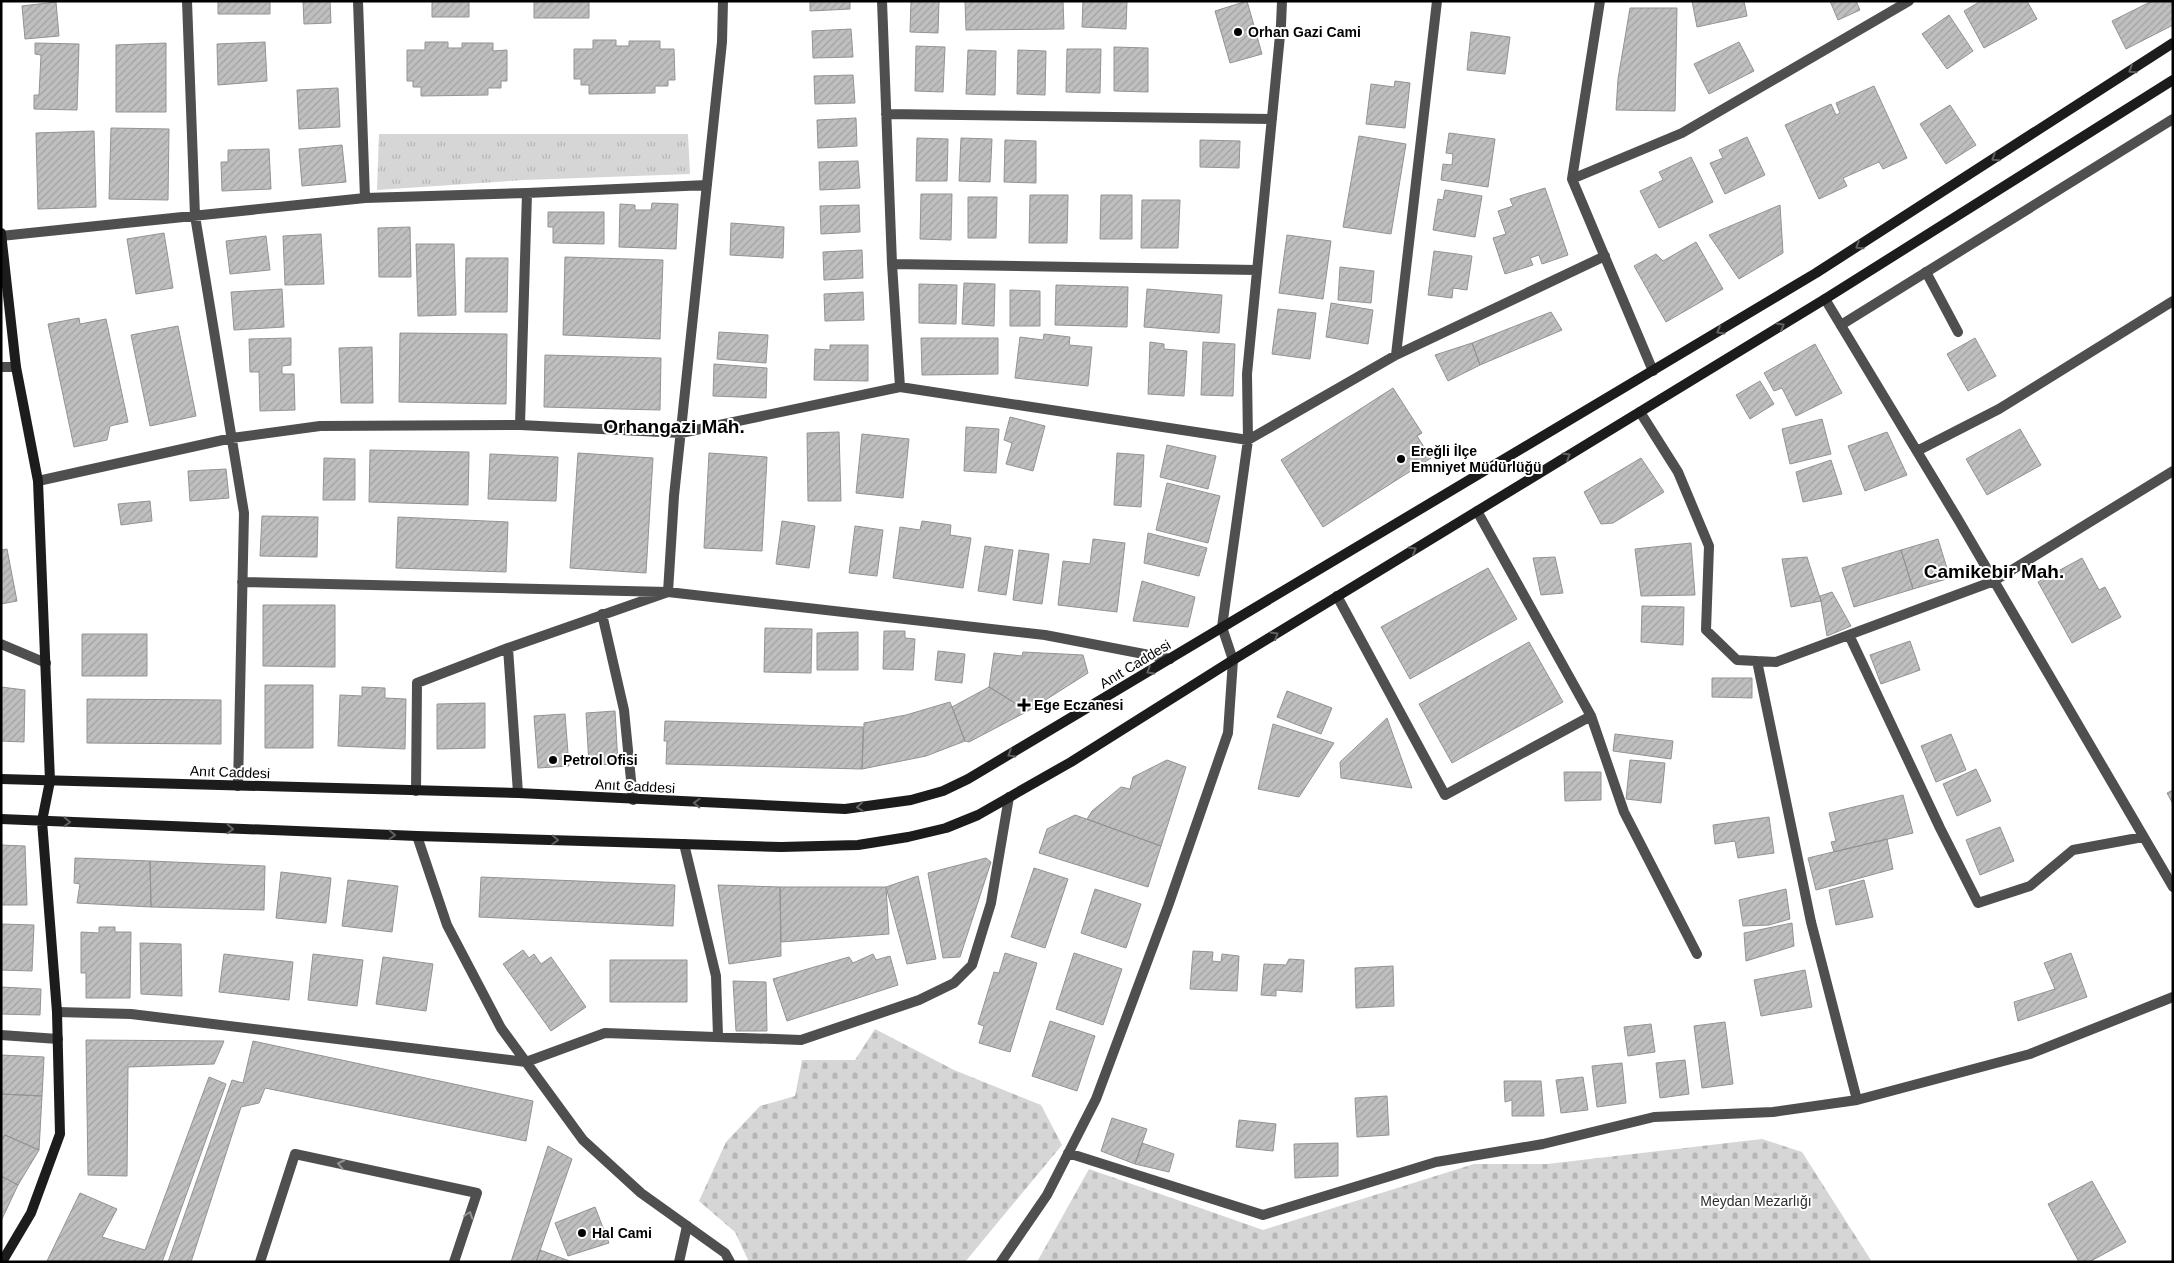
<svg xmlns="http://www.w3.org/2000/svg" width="2174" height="1263" font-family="Helvetica,sans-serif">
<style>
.cemetery{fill:url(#cemetery-stones)}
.park{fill:url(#park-tufts)}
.building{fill:url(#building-hatch);stroke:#939393}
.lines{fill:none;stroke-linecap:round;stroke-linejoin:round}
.lane{stroke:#4f4f4f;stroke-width:10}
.street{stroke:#4f4f4f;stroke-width:10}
.secondary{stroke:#1c1c1c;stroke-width:10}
.oneway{stroke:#606060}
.oneway2{stroke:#959595}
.poi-dot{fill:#000;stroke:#fff;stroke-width:2}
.labels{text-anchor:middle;stroke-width:4;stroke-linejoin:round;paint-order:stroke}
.poi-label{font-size:14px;font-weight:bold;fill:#000;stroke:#fff;text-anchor:start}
.street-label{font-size:14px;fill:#000;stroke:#fff}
.park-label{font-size:14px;fill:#2d2d2d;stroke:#fff}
.district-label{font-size:19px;font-weight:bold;fill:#000;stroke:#fff}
</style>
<defs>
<pattern id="cemetery-stones" width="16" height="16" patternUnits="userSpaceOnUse" patternTransform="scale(1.25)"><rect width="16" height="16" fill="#d6d6d6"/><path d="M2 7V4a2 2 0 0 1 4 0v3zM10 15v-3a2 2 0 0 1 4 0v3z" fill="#b6b6b6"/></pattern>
<pattern id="park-tufts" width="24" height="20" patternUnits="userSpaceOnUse" patternTransform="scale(1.25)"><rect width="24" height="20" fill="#d6d6d6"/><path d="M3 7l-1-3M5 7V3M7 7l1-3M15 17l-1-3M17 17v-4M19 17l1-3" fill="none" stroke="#b6b6b6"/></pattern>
<pattern id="building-hatch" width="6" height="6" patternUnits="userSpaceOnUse" patternTransform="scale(1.25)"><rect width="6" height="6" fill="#bfbfbf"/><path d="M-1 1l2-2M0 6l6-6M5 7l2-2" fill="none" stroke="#a2a2a2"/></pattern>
</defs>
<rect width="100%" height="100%" fill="#fff"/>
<path class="cemetery" d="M875,1029l79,41 87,35 21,40 -97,117h-216l-14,-30 -36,-31 27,-59 34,-36 35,-10 7,-36h53z
M1762,1139l40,13 70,110h-835l52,-93 174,61 211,-66h73z"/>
<path class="park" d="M379,134h309l2,40 -166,6 -147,10z"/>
<path class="building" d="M218,1h52v13h-52z
M303,1h27l1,22 -27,1z
M432,1h37v16h-37z
M534,1h55v17h-55z
M810,1h40v8l-40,2z
M911,1h28l-1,32 -28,-1z
M965,1h98l1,28 -98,1z
M1083,1h44l-1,28 -44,-2z
M1247,1l15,53 -32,9 -15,-52z
M1692,1h52l3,15 -50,11z
M1830,1h26l4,9 -22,10z
M1981,1h46l10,18 -53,29 -20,-37z
M2152,1h21v24l-47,24 -14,-28z
M56,2l3,34 -34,3 -3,-33z
M1630,8h47l-2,103 -59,-1 2,-31z
M1949,15l24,36 -26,18 -25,-35z
M851,29l2,28 -40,1 -1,-27z
M1471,32l39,5 -5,37 -38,-4z
M593,40h23v6h13v-5h31v8h14l1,31h-7v6h-13v7l-66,1v-9h-8v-6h-7v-30h19z
M265,42l2,39 -49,4 -1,-41z
M425,42h23v6h14v-5h31v8l14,-1v31h-6v7h-13v7l-67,1v-9h-8v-6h-6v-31h18z
M1739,42l15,29 -45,23 -15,-30z
M35,43l44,1 -2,66 -43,-1v-14h5l2,-40 -6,-1z
M166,43v69h-50v-67z
M916,46l29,1 -2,45 -28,-1z
M1114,47l34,1v44l-34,-1z
M1067,49h34l-1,44 -34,-1z
M968,50l28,1 -1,44 -29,-1z
M1018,50l28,1 -1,44 -28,-1z
M853,75l2,28 -40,1 -1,-28z
M1395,81l15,2 -5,45 -39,-4 5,-40 23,3z
M1874,86l33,72 -24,11 -4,-7 -36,16 4,8 -28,13 -34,-74 46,-21 5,11 4,-2 -4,-10z
M338,88l2,39 -41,2 -2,-39z
M1950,105l26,40 -30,19 -26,-40z
M856,118l1,28 -39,2 -1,-28z
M111,128l58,1 -1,71 -59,-1z
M94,131l2,76 -58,2 -2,-76z
M1449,133l46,6 -7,48 -47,-7 2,-16 9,1 1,-11 -7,-1z
M1359,136l47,8 -15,90 -48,-7z
M1747,137l18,38 -40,19 -15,-31 13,-5 -4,-8z
M917,138l31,1 -1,42h-31z
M961,138l31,1 -2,43 -31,-1z
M1005,140l31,1v42l-32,-1z
M1200,140l40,1 -1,27 -39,-1z
M342,145l4,37 -44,4 -3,-37z
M269,149l2,40 -49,2 -1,-29h7v-12z
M1691,157l22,45 -54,26 -19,-37 23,-11 -4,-8z
M858,161l2,27 -40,2 -1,-28z
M1545,188l23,67 -26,9 -3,-9 -9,3 3,7 -28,9 -12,-36 13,-4 -8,-23 15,-5 -3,-7z
M1445,190l37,6 -7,41 -42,-7 5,-31 5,1z
M921,194h31l-1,46 -31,-1z
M1030,195h38l-1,48h-38z
M1101,195h31v44h-32z
M968,197h29l-1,41h-28z
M1142,200h38l-2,48h-37z
M652,203l26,1 -2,45 -57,-2 1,-43 15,1v5h16z
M859,205l1,27 -39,2 -1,-28z
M1780,205l3,48 -44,26 -30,-44z
M548,212h56v32l-51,-1v-16h-5z
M731,223l53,4 -1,31 -53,-3z
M410,227l1,50h-32l-1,-49z
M164,233l9,55 -37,6 -9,-55z
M321,234l3,50 -39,1 -2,-49z
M1287,235l44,6 -8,58 -44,-6z
M266,236l4,34 -40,4 -4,-33z
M1696,242l27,47 -57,33 -32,-56 22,-12 7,7z
M416,244h38l2,71 -38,1z
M862,250l1,28 -39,2 -1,-28z
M1434,251l38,5 -5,34 -14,-2 -1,10 -24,-3z
M565,257l98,3 -3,79 -97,-4z
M466,258h42l-1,54h-42z
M1340,267l34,4 -3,32 -33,-3z
M964,283l31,1 -1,42 -32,-2z
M919,284l38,1 -1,39 -37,-1z
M1056,285l72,2 -1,40 -72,-2z
M282,289l2,38 -50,3 -3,-38z
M1147,289l75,6 -3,38 -75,-6z
M1010,290l30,1v35h-30z
M863,292l1,28 -39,1 -1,-27z
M1331,303l42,7 -5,34 -42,-7z
M1278,309l38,4 -6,46 -38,-5z
M1551,312l11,18 -82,35 -8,-22z
M79,318l1,6 26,-5 22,103 -18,4 -3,14 -33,7 -26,-123z
M178,326l18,90 -46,10 -19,-91z
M719,332l49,3 -2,28 -49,-4z
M400,333l107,1 -1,70 -107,-2z
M1044,334l26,3 -1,8 23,2 -4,39 -73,-8 5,-41 23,3z
M291,338v27l-9,1v8h12l1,36 -35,1 -1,-39h-9l-1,-33z
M921,338h77v36l-76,1z
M1975,338l21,38 -28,15 -21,-37z
M1150,342l14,2v5l23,2 -3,45 -36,-2z
M1203,342l32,2 -2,52 -32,-1z
M1472,343l8,22 -32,16 -13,-26z
M1815,344l27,49 -46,23 -14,-28 -8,3 -10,-18z
M830,345h38v36l-54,-1 1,-31 15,1z
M372,347l1,56h-32l-2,-55z
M545,355l116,3 -1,52 -116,-3z
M714,364l53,4 -1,30 -53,-2z
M1760,381l14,23 -24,15 -14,-24z
M1393,388l29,45 -5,3 14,22 -108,69 -42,-67z
M1010,417l35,9 -12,45 -27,-7 6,-21 -8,-3z
M1822,419l9,35 -41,10 -8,-35z
M966,427l33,2 -3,44 -32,-2z
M2020,429l21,36 -54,30 -21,-36z
M839,432l2,69h-33l-1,-68z
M1887,432l20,43 -42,16 -17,-45z
M862,434l47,5 -6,59 -47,-5z
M1167,445l49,11 -8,33 -48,-12z
M370,450l99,2 -1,53 -99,-3z
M578,453l75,5 -7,115 -76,-5z
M709,453l58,4 -5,94 -58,-3z
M1117,453l27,2 -3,52 -27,-2z
M490,454l68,3 -2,44 -68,-2z
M324,458l31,1v41h-32z
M1641,458l23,34 -51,31 -12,1 -17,-32z
M1831,460l11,34 -39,8 -7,-30z
M226,469l3,29 -39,3 -2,-30z
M1167,483l53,13 -12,47 -52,-13z
M150,501l2,20 -31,4 -3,-21z
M262,516l56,1 -1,40 -57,-1z
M398,517l110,5 -2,50 -110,-4z
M782,521l33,5 -6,42 -33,-4z
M922,521l29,4 -1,10 21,3 -8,50 -70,-10 7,-51 20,3z
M855,526l28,4 -6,46 -28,-3z
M1148,533l59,15 -8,28 -55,-13z
M1093,539l32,4 -8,69 -59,-7 5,-44 27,3z
M1938,539l12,39 -37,11 -12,-39z
M1691,543l4,52 -54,1 -6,-47z
M985,546l28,4 -7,45 -28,-4z
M7,549l10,52 -16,3v-54z
M1019,550l30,4 -7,50 -29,-4z
M1901,550l12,39 -59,18 -12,-39z
M1555,557l8,36 -22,2 -8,-37z
M1807,557l14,44 -30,6 -9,-48z
M2082,558l17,32 6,-3 16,30 -49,26 -34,-61z
M1488,568l29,51 -107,60 -29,-52z
M1142,581l53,16 -7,30 -55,-6z
M1832,592l19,34 -24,10 -7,-40z
M263,605h72v62l-72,-1z
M1642,606l42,1 -1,38 -42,-3z
M765,628l47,1 -1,44 -47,-1z
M884,631h21v7l10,1 -2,31 -30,-1z
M858,632v38h-41v-37z
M82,634h65v42h-65z
M1910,641l10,29 -39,14 -11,-29z
M1529,642l34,60 -111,61 -33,-59z
M938,651l27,3 -3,29 -27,-3z
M1023,652l60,3 5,18 -60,38 -39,-24 5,-34 28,3z
M1712,678h40v20l-40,-1z
M265,685h48v63h-48z
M1,687l24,3 -1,52 -23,-1z
M362,687l23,1v10l21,1 -1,50 -67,-3 2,-51 22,1z
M989,687l39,24 -59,31 -4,-1 -13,-34z
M1287,691l45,17 -11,26 -44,-17z
M87,699l134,1v44l-134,-1z
M950,702l15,39 -39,15 -64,13 2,-46 42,-8z
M485,703v45l-48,1v-45z
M615,711l3,53 -29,1 -3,-52z
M565,714l4,52 -31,2 -4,-52z
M1387,718l25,70 -71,-10 -1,-16z
M665,721l198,6 -1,42 -196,-5 1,-23h-3z
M1273,724l61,19 -35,54 -41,-8z
M1615,734l58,7 -2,18 -58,-8z
M1951,734l15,36 -30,12 -15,-36z
M1167,760l19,7 -25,79 -74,-27 5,-8 29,-24 9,2 3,-12z
M1630,760l35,3 -4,40 -35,-4z
M1976,769l15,32 -34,15 -14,-32z
M1564,772h37v28l-36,1z
M2173,790v14l-6,-11z
M1903,795l10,38 -79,19 -3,-10 5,-1 -7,-28z
M1075,815l86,31 -13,41 -109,-34 8,-24z
M1769,817l5,36 -36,5 -3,-17 -20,3 -2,-19z
M2000,827l14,34 -34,14 -14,-35z
M1887,839l6,30 -77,21 -8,-32z
M1,845l24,1 2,59h-26z
M75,858l75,3 1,46 -74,-4 3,-19 -6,-1z
M986,858l5,4 -31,95 -17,1 -15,-85z
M150,861l115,5 -1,44 -113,-3z
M1034,868l34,11 -23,69 -34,-11z
M281,872l50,6 -5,45 -50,-5z
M918,876l18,83 -29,5 -21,-77z
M481,877l194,8 -2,41 -194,-9z
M348,880l50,6 -6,46 -50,-6z
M1864,880l9,37 -37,8 -7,-35z
M718,885l62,2 1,69 -52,8z
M780,887h106l3,47 -108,8z
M1095,889l46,15 -15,44 -45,-15z
M1786,889l4,30 -21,6 -26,1 -4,-26z
M1792,923l2,23 -48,15 -2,-28z
M1,924l33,1 -2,46 -31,-1z
M99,927h16v5h16l-1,66h-44v-25h-5v-41l18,1z
M140,943l41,1 1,52 -41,-2z
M523,950l6,8 5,-4 7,10 10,-7 35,50 -35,24 -48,-67z
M1193,951l20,1 -1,9 9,1 1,-8 17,2 -2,35 -47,-2z
M1005,953l32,10 -27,89 -31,-9 5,-17 -6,-2 16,-52 5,1z
M1074,953l48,16 -19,56 -47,-16z
M2071,953l16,44 -69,24 -4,-19 41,-13 -11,-26z
M224,954l69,8 -4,38 -70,-8z
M313,954l50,6 -6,46 -49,-6z
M873,954l3,6 14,-4 8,29 -111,36 -14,-42 76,-22 4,6z
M383,957l50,7 -7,47 -50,-7z
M1289,959l15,1 -2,32 -26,-2v6l-15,-1 3,-31 22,1z
M610,960h77v42h-77z
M1393,966l1,40 -38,2 -1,-40z
M1805,970l7,37 -51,9 -7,-36z
M733,981l33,1 1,49h-31z
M1,987l40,2 -1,26 -39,-1z
M1050,1021l45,15 -18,55 -45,-15z
M1725,1022l8,62 -31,4 -8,-62z
M1651,1024l4,28 -27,4 -4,-29z
M86,1040l138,1 -10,23 -86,3 -1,109 -39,-1z
M253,1041l280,60 -7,40 -261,-53 -6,15 -18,4 -50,155h-23l64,-182 11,3z
M1,1055l43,2 -2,39 -41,-2z
M1685,1060l4,34 -29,4 -4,-35z
M1622,1063l4,40 -29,4 -5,-41z
M209,1077l17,7 -64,178 -115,-1 33,-68 37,16 -15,28 43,13z
M1583,1077l5,33 -27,3 -5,-33z
M1504,1081h37l3,35h-32v-16l-7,2z
M1,1094l41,2 -3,54 -34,-15 -4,6z
M1387,1096l2,39 -32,2 -2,-39z
M1112,1118l35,11 -12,35 -34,-13z
M1239,1120l37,4 -3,27 -37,-4z
M5,1135l34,15 -21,35 -17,-9v-35z
M1142,1143l32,11 -5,18 -34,-8z
M1338,1143v33l-43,2 -1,-34z
M548,1146l24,13 -36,103h-25z
M1,1176l17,9 -17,36z
M2092,1181l34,61 -37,20h-10l-31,-58z
M595,1207l14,36 -41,13 -13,-33z
M540,1250l32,12h-36z"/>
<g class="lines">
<path class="lane" d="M1841,325l332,-206
M260,1262l35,-108 182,39 -23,69
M679,1262l8,-36"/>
<path class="street" d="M187,1l8,215 49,297 -6,273
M358,1l7,197
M882,1l10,263 8,123
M1600,1l-28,178 81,192
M886,114l386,5
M1572,179l110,-46 227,-132
M1,236l364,-38 162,-5 180,-8
M892,264l365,6
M1926,272l32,60
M1825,299l134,222 214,366
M1396,355l41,-354
M1,367h15
M1640,412l38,60 31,74 -3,84 31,30 39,2 218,-81 179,-110
M520,425l161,8 219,-46 348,53 148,-85 209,-99
M1917,451l82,-42 174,-108
M38,481l194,-43 88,-12 200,-1 7,-232
M242,582l426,10 6,-96 48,-454 1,-41
M1337,596l108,199 146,-79 -114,-205
M602,614l22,96 9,90
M1849,635l91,193 38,75 52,-17 43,-36 70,-13
M1,644l45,19
M508,648l10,145
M1757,661l54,261 46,178
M1591,716l33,96 73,142
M416,791l1,-108 91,-35 160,-56 377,43 125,24
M417,836l30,89 54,103 82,112 58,53 84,60 5,9
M684,844l32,132 2,60
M57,1012l74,2 395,48 79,-29 196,7 118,-40 35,-17 18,-18 19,-62 18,-106
M1,1035l57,4
M1068,1153l195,62 173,-53 107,-18 111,-27 119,-5 84,-12 173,-46 143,-57
M1001,1262l46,-67 49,-96 72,-193 60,-173 5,-73 -11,-33 26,-187 -1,-66 34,-349 1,-24"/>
<path class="secondary" d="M1,233l15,134 22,114 12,300 -8,40 15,191 3,122 -29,79 -29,49
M1,779l517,14 327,16 66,-9 32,-9 25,-12 848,-506 357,-230
M1,819l416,17 364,11 77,-2 50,-8 38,-9 32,-13 93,-53 162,-102 592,-361 348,-219"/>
</g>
<defs><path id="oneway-chevron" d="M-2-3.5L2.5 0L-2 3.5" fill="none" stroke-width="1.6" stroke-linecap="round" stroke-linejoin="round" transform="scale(1.25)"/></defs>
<g class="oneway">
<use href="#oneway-chevron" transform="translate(2132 70) rotate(147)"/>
<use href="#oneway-chevron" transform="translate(1995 158) rotate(147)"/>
<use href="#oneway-chevron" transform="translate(1859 246) rotate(147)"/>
<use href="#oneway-chevron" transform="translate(1781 326) rotate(-31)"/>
<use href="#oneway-chevron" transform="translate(1720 331) rotate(149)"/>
<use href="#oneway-chevron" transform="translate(1567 456) rotate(-31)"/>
<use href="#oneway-chevron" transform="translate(1413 550) rotate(-31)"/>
<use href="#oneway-chevron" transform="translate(1275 635) rotate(-31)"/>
<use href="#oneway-chevron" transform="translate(1150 671) rotate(149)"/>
<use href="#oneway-chevron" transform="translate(1011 754) rotate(149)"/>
<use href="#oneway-chevron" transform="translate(697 803) rotate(-178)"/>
<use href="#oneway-chevron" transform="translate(860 807) rotate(175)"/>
<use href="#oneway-chevron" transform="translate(67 822) rotate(2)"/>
<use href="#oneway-chevron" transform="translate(230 829) rotate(2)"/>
<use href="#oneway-chevron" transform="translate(392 835) rotate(2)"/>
<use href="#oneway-chevron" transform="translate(555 840) rotate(2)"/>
</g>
<g class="oneway2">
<use href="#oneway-chevron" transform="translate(341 1164) rotate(-168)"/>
<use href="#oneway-chevron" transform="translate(469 1215) rotate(-72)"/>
</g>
<g class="poi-dot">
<circle cx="1238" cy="32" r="5"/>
<circle cx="1401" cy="459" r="5"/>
<path d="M1021.5 697.5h5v5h5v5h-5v5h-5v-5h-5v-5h5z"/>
<circle cx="553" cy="760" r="5"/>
<circle cx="582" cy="1233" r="5"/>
</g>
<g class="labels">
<g class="poi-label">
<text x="1248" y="37">Orhan Gazi Cami</text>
<text x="1411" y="456">Ereğli İlçe<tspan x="1411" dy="16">Emniyet Müdürlüğü</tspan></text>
<text x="1034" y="710">Ege Eczanesi</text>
<text x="563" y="765">Petrol Ofisi</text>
<text x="592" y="1238">Hal Cami</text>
</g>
<g class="street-label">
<text transform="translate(1135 664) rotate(-31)" y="5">Anıt Caddesi</text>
<text transform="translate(230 772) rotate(2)" y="5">Anıt Caddesi</text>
<text transform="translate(635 786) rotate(3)" y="5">Anıt Caddesi</text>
</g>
<g class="park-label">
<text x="1756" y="1206">Meydan Mezarlığı</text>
</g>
<g class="district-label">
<text x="674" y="433">Orhangazi Mah.</text>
<text x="1994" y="578">Camikebir Mah.</text>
</g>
</g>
<rect width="2174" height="1263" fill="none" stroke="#000000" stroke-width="5"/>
</svg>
